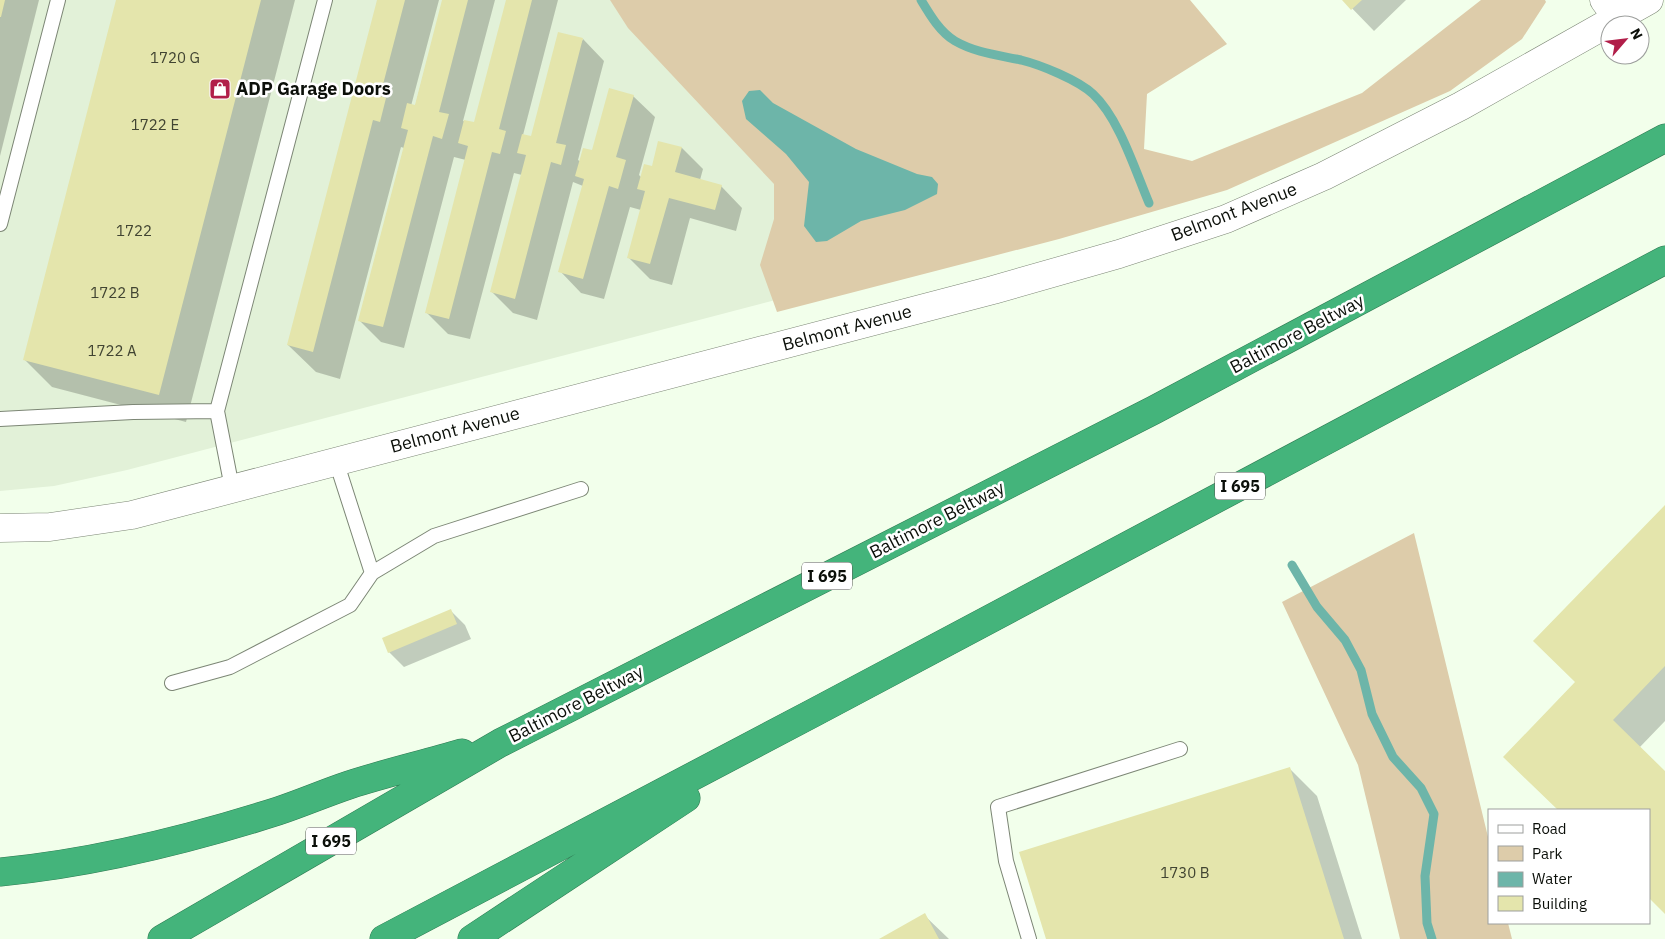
<svg xmlns="http://www.w3.org/2000/svg" width="1665" height="939" font-family="'IBM Plex Sans',sans-serif">
<style>
.built{fill:#e2f1d8}
.green{fill:#dca}
.water{fill:#6db5a9}
.shadow{fill:#0003}
.lines{fill:none;stroke-linecap:round;stroke-linejoin:round}
.stream{stroke:#6db5a9;stroke-width:9}
.building{fill:#e4e5ac}
.lane-casing{stroke:#7c8675;stroke-width:16}
.street-casing{stroke:#7c8675;stroke-width:29}
.highway-casing{stroke:#307a53;stroke-width:29}
.lane{stroke:#fff;stroke-width:14}
.street{stroke:#fff;stroke-width:28}
.highway{stroke:#44b47b;stroke-width:28}
.labels{text-anchor:middle;stroke-width:5;stroke-linejoin:round;paint-order:stroke}
.number-label{font-size:15px;fill:#414432}
.shield{fill:#fff;stroke:#545753;stroke-width:1}
.shield-label{font-size:16px;font-weight:bold;fill:#0b0f09}
.poi-label{font-size:18px;font-weight:bold;fill:#0b0f09;stroke:#fff;text-anchor:start}
.street-label{font-size:18px;fill:#0b0f09;stroke:#fff}
</style>
<rect width="100%" height="100%" fill="#f2ffeb"/>
<path class="built" d="M0,0h893l222,211 -988,259 -73,16 -54,5z"/>
<path class="green" d="M610,0h580l37,44 -80,50 -3,55 48,12 170,-68 119,-93h64l1,2 -24,37 -72,52 -223,99 -168,49 -282,73 -17,-47 14,-46v-35l-146,-156z
M1414,533l75,308v82h19l4,16h-112l-42,-174 -76,-163z"/>
<path class="water" d="M760,90l13,13 83,46 61,25 15,3 6,7 -1,10 -32,16 -44,11 -34,20 -11,1 -12,-16 5,-44 -23,-28 -40,-35 -4,-18 7,-10z"/>
<path class="shadow" d="M0,0h39l-39,156z
M117,0h178l-109,422 -134,-35 -27,-27z
M378,0h61l-28,106 4,1 28,-107h52l-32,121 12,3 33,-124h50l-35,135 9,3 51,-99 21,22 -26,99 3,2 11,-10 41,-56 22,21 -16,58 2,2 12,-10 6,-25 23,6 21,21 -3,11 21,6 21,22 -6,23 -46,-13 -18,67 -22,-6 -22,-22 13,-47 -11,-3 -26,92 -23,-6 -21,-22 23,-85 -10,-4 -36,138 -24,-7 -21,-21 30,-117 -8,-2 -44,166 -22,-5 -22,-22 40,-152 -12,-3 -50,191 -23,-6 -22,-22 45,-172 -3,-1 -61,232 -24,-7 -28,-27z
M1344,0h62l-32,31z
M1665,507v214l-26,27 26,25v140l-16,-16v-87h-90l-27,-26 45,-102z
M451,611l14,14 6,14 -67,28 -15,-15z
M1290,769l27,27 45,143h-314z
M924,915l25,24h-67z"/>
<g class="lines">
<path class="stream" d="M921,0c9,15 19,32 34,41 21,12 43,14 66,19 20,5 57,20 72,34 26,24 42,76 56,109
M1292,565l25,42 28,33 16,30 11,44 21,43 28,31 13,26 -9,62 2,47 5,16"/>
</g>
<path class="building" d="M0,0h5l-4,17h-1z
M116,0h145l-102,395 -136,-35z
M377,0h28l-25,96 6,2 -6,24 -7,-2 -60,232 -26,-7z
M442,0h26l-29,112 10,2 -7,25 -9,-3 -50,191 -25,-6 50,-191 -7,-2 6,-25 8,2z
M506,0h26l-33,129 7,2 -6,23 -8,-2 -43,167 -24,-6 43,-167 -10,-3 6,-23 10,2z
M1342,0h20l-11,10z
M558,32l25,6 -27,105 10,2 -5,20 -10,-3 -36,137 -25,-7 36,-137 -9,-2 5,-19 9,2z
M609,88l25,7 -18,62 10,3 -8,29 -9,-3 -26,93 -25,-7 26,-93 -9,-3 8,-28 9,2z
M658,141l24,6 -7,25 47,13 -7,25 -46,-12 -19,66 -23,-6 18,-67 -8,-2 7,-25 8,2z
M1665,505v161l-52,54 52,51v143l-16,-16v-88h-91l-55,-53 72,-75 -42,-41z
M451,609l6,15 -69,29 -6,-15z
M1290,767l54,172h-298l-27,-87z
M925,913l14,26h-60z"/>
<g class="lines">
<g class="lane-casing">
<path id="lane" d="M0,224l58,-224
M0,419l133,-7 84,-1
M232,488l-15,-77 108,-411
M372,573l62,-37 147,-47
M172,683l58,-16 120,-62 22,-32 -36,-112
M1029,939l-23,-78 -8,-54 182,-58"/>
</g>
<g class="street-casing">
<path id="street" d="M1604,0l14,19
M0,528l50,-1 82,-12 861,-225 126,-36 107,-35 98,-43 137,-70 188,-106"/>
</g>
<g class="highway-casing">
<path id="highway" d="M0,872c95,-9 187,-32 278,-61 24,-8 47,-18 71,-26 37,-12 76,-21 113,-32
M162,939l338,-196 654,-333 511,-272
M384,939l431,-227 850,-452
M472,939l214,-141"/>
</g>
<use href="#lane" class="lane"/>
<use href="#street" class="street"/>
<use href="#highway" class="highway"/>
</g>
<defs>
<g id="shop-square" transform="scale(1.125)"><rect x="-9" y="-9" width="18" height="18" rx="4" fill="#b11e49" stroke="#fff"/><path d="M-5-2.5h2.3a2.7 3.5 0 0 1 5.4 0H5L5.5 6h-11ZM-1.5-2.5h3a1.5 2.3 0 0 0-3 0Z" fill="#fff"/></g>
</defs>
<g fill-rule="evenodd">
<use href="#shop-square" x="220" y="89"/>
</g>
<g class="labels">
<g class="number-label">
<text x="175" y="63">1720 G</text>
<text x="155" y="130">1722 E</text>
<text x="134" y="236">1722</text>
<text x="115" y="298">1722 B</text>
<text x="112" y="356">1722 A</text>
<text x="1185" y="878">1730 B</text>
</g>
<g class="shield">
<rect x="1215" y="472.5" width="50" height="27" rx="4"/>
<rect x="802" y="562.5" width="50" height="27" rx="4"/>
<rect x="306" y="827.5" width="50" height="27" rx="4"/>
</g>
<g class="shield-label">
<text x="1240" y="492">I 695</text>
<text x="827" y="582">I 695</text>
<text x="331" y="847">I 695</text>
</g>
<g class="poi-label">
<text x="236" y="95">ADP Garage Doors</text>
</g>
<g class="street-label">
<text transform="translate(1234 212) rotate(-21)" y="6">Belmont Avenue</text>
<text transform="translate(847 328) rotate(-15)" y="6">Belmont Avenue</text>
<text transform="translate(1297 334) rotate(-28)" y="6">Baltimore Beltway</text>
<text transform="translate(455 430) rotate(-15)" y="6">Belmont Avenue</text>
<text transform="translate(937 520) rotate(-27)" y="6">Baltimore Beltway</text>
<text transform="translate(576 704) rotate(-27)" y="6">Baltimore Beltway</text>
</g>
</g>
<rect x="1488" y="809" width="162" height="115" fill="#ffffff" stroke="#9d9f9d"/>
<rect x="1498" y="825" width="25" height="8" fill="#ffffff" stroke="#9d9f9d"/>
<text x="1532" y="834" font-size="15" fill="#0b0f09">Road</text>
<rect x="1498" y="846" width="25" height="15" fill="#ddccaa" stroke="#9d9f9d"/>
<text x="1532" y="859" font-size="15" fill="#0b0f09">Park</text>
<rect x="1498" y="872" width="25" height="15" fill="#6db5a9" stroke="#9d9f9d"/>
<text x="1532" y="884" font-size="15" fill="#0b0f09">Water</text>
<rect x="1498" y="896" width="25" height="15" fill="#e4e5ac" stroke="#9d9f9d"/>
<text x="1532" y="909" font-size="15" fill="#0b0f09">Building</text>
<g transform="translate(1625 40) rotate(62)"><circle r="24" fill="#ffffff" stroke="#9d9f9d"/>
<path d="M0-4L9 19L0 12L-9 19Z" fill="#b11e49"/>
<text y="-8" font-size="14" font-weight="bold" text-anchor="middle" fill="#0b0f09">N</text>
</g>
</svg>
